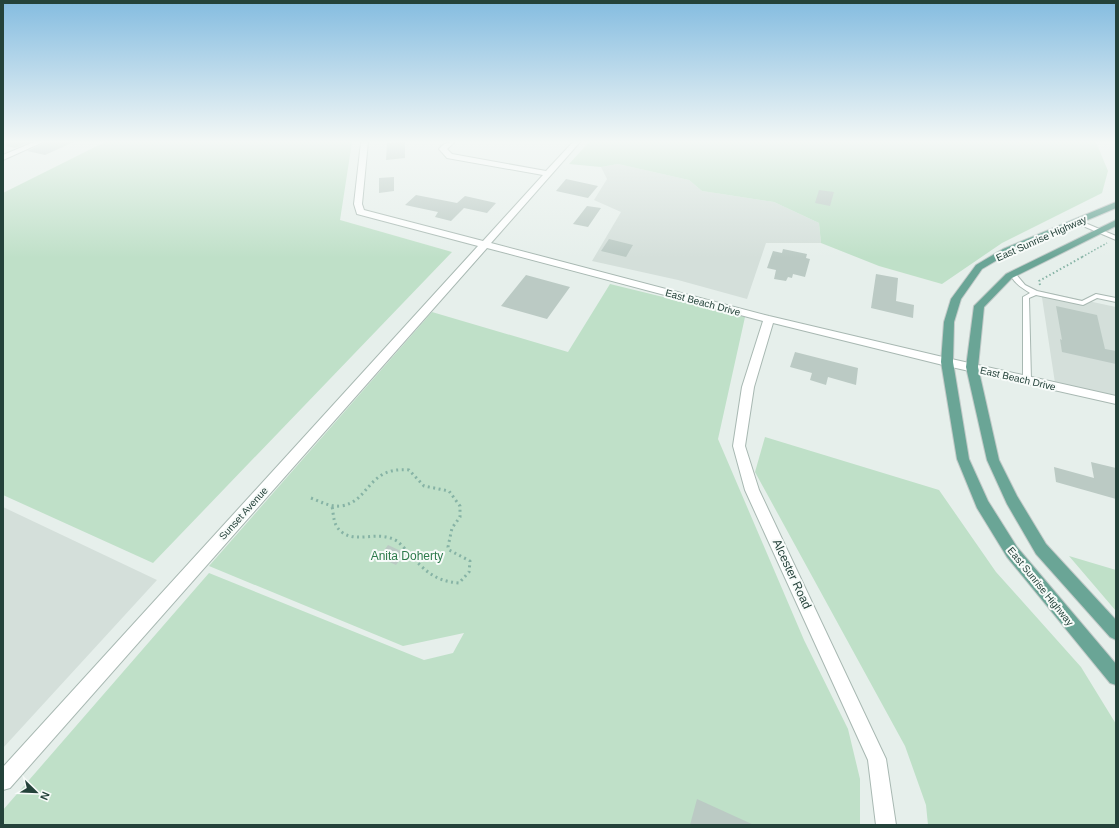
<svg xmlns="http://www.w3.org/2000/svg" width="1119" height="828" font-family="Helvetica,sans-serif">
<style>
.built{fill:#d4dfda}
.green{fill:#bfe0c8}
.building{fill:#bbcac4}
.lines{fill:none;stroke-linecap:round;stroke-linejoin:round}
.lane-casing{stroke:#a8b8b2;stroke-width:2}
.street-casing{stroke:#a8b8b2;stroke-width:2}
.primary-casing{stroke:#c2cac8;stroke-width:2}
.path-far2{stroke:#86b3a5;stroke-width:1.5;stroke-dasharray:1.5 2;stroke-linecap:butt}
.path-far1{stroke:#86b3a5;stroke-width:2;stroke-dasharray:1.5 2.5;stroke-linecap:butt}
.path{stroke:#86b3a5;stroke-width:3;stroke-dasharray:2 3.5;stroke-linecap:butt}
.lane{fill:#fff;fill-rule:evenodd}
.street{fill:#fff;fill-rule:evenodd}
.primary{fill:#6aa596;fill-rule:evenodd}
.labels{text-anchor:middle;stroke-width:4;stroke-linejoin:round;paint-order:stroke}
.street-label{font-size:10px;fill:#24423a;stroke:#f7fbf9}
.near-park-label{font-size:12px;fill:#2d7a4b;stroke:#f7fbf9}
.near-street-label{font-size:12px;fill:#24423a;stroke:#f7fbf9}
</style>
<rect width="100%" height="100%" fill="#e6efeb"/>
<path class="built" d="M618,164l71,16 13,11 72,11 45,21 2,20h-55l-19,56 -69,-19 -86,-19 29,-49 -27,-12 13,-21 -6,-12z
M1041,291l75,16v91l-61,-15z
M3,507l154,73 -154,168z"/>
<path class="green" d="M105,142h247l-12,78 112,32 -299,311 -150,-68v-302z
M589,142h507l12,29 -6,22 -100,50 -60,41 -63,-18 -58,-23 -2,-20 -45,-21 -72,-11 -13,-11 -71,-16 -17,3 -32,-3z
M610,284l135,33 -27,122 86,201 44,89 12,50v46h-857v-15l206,-237 215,87 29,-7 11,-20 -61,13 -194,-80 223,-254 136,40z
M765,437l174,53 57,82 85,95 35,57v101h-188l-2,-20 -21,-59 -150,-274z
M1069,556l47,14v41z"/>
<path class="building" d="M6,142h25l-16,6 -9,-2z
M44,142h30l-29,13 -18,-4 17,-8z
M405,142v16l-19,2 1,-17z
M394,177v14l-15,2v-15z
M566,179l32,7 -10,12 -32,-7z
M819,190l15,2 -4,14 -15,-3z
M416,195l41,8 8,-7 31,7 -9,10 -23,-5 -13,13 -16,-4 3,-5 -33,-7z
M587,206l14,2 -13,19 -15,-3z
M609,239l24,6 -7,12 -25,-6z
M783,249l24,5 -1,4 4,1 -5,18 -12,-3 -1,4 -4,-1 -2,4 -12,-2 2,-9 -9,-2 6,-17 9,2z
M876,274l22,4 -2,23 18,4 -1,13 -42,-10z
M526,275l44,12 -23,32 -46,-13z
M1056,306l41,9 8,34 11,2v13l-54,-12 -2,-13 2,1z
M795,352l63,16 -2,17 -28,-8 -2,8 -16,-5 2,-7 -22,-6z
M1091,462l25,6v31l-60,-17 -2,-15 40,11z
M388,545l17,8 -9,12 -17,-8z
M697,799l57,26h-64z"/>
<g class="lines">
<g class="lane-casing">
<path id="lane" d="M1078,220l38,16v4l-40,-17v-2z
M1013,272l2,1 10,12 12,6 45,10 14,-7 20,4v4l-19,-4 -14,7 -47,-10 -7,3 2,82 -4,3 -4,-3v-83l7,-4c-8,-5 -19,-12 -19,-20z"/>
</g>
<g class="street-casing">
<path id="street" d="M34,142h9l-40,18v-5z
M361,142h7l-6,62 2,6 119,31 60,-66 -96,-17 -8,-9c5,-6 9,-7 16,-7l-8,7 5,5 94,17 27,-29h7l-89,101 278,73 178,42 169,38v8l-169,-38 -174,-43 -19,64 -9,59 14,44 127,269 10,66h-20l-8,-65 -123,-270 -12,-44 9,-59 21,-66 -276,-73 -477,540 -7,2v-23l475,-521 -121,-32 -3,-10z"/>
</g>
<g class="primary-casing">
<path id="primary" d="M1116,202v6l-107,45 -27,16 -21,30 -7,23 -1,40 16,97 19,42 29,46 99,117v21l-6,-2 -103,-126 -30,-49 -20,-49 -16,-97 3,-40 7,-23 25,-34 27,-16z
M1116,220v6l-104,52 -28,29 -6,60 21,93 18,36 29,48 70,76v20l-6,-3 -74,-83 -29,-50 -20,-44 -21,-93 8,-61 32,-32z"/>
</g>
<path class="path-far2" d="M1082,257l25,-14"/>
<path class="path-far1" d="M1040,285l-1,-4 45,-25"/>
<path class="path" d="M311,498c10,4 19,9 30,8 29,-4 26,-40 68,-36l15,16 25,5 11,15v11l-8,11 -4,19 1,3 21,11 -1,11 -10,11c-25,-2 -35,-13 -51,-31 -3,-3 -7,-8 -11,-11 -18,-11 -39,2 -54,-8 -10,-7 -9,-16 -11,-27"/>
<use href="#lane" class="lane"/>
<use href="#street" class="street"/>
<use href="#primary" class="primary"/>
</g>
<linearGradient id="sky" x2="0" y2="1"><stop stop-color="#84bce0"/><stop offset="0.55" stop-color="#f4f8f6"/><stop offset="1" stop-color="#f4f8f6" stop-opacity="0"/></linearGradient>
<rect width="1119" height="258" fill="url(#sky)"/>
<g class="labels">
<g class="street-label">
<text transform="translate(1041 238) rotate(-24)" y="4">East Sunrise Highway</text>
<text transform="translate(703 302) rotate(15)" y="4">East Beach Drive</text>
<text transform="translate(1018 378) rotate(13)" y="4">East Beach Drive</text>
<text transform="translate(243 513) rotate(-48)" y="4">Sunset Avenue</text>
<text transform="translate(1041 586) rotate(51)" y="4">East Sunrise Highway</text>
</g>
<g class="near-park-label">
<text x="407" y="560">Anita Doherty</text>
</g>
<g class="near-street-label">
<text transform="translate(792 574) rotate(65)" y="4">Alcester Road</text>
</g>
</g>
<rect width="1119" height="828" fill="none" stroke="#24423a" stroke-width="8"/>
<g transform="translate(36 792) rotate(113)" stroke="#f7fbf9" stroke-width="3" paint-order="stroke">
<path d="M0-3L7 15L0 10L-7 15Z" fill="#24423a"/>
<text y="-6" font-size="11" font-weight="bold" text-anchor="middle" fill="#24423a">N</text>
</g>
</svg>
